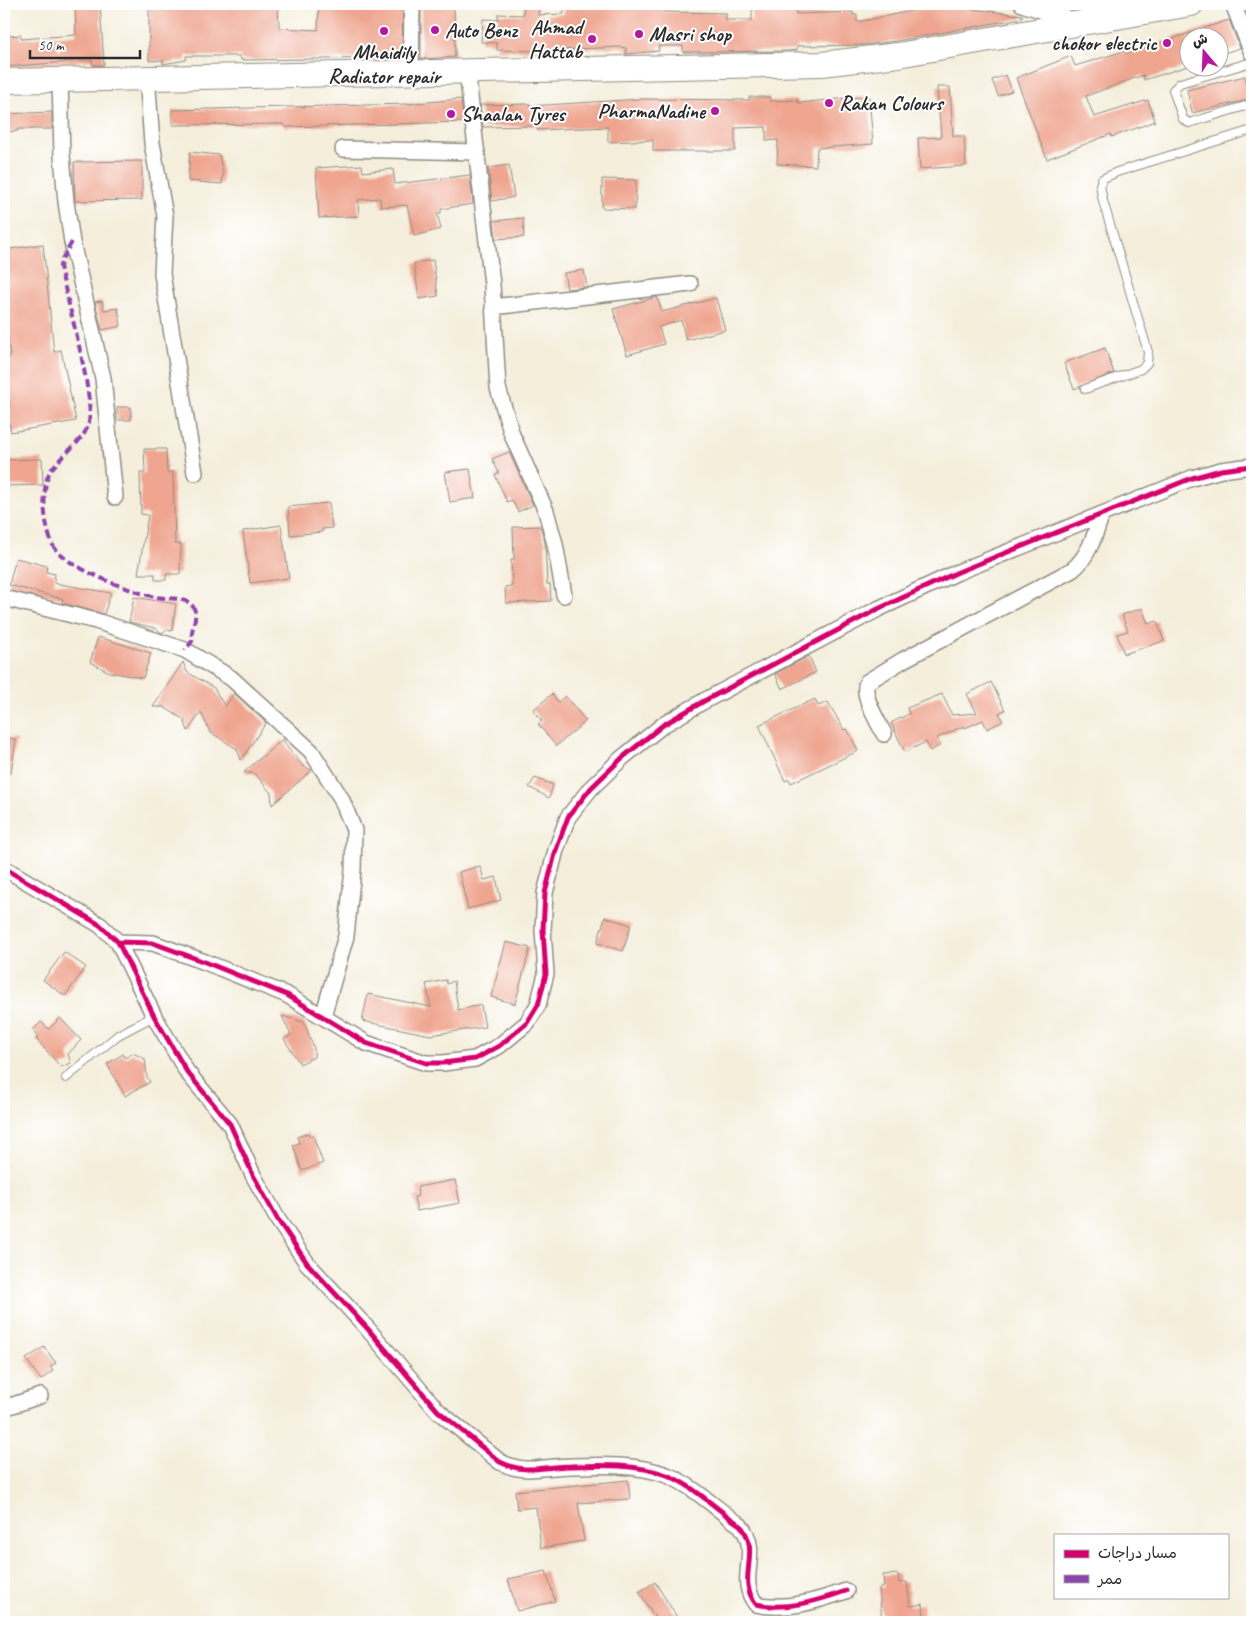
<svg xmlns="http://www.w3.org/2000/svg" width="1256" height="1626" font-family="Caveat,'Playpen Sans Arabic',sans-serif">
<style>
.building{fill:#efa58f}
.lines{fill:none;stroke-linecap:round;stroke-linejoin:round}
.lane-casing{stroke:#908c83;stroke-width:10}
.street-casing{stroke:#908c83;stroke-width:18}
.primary-casing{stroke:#908c83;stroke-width:26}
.lane{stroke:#fff;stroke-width:8}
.street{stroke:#fff;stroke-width:15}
.primary{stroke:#fff;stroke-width:24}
.quiet{stroke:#8e44ad;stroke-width:4;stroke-dasharray:8 4;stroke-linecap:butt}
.cycleway-casing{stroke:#fff;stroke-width:8}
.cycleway{stroke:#d6006c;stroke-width:5}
.poi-dot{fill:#b5179e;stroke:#fff;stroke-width:2}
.labels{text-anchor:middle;stroke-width:4;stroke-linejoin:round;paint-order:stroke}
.poi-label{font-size:21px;font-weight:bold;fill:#2b2b2b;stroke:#fff;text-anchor:start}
</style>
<rect width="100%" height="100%" fill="#fff"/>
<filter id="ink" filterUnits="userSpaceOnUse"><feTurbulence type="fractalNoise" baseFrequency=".02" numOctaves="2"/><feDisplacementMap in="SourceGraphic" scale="10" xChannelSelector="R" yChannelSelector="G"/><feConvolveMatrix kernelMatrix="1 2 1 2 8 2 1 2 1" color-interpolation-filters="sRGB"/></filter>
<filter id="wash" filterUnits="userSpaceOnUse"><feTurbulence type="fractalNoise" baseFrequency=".0096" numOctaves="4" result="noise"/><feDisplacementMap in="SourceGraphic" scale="20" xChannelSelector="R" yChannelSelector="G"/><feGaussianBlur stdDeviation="1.12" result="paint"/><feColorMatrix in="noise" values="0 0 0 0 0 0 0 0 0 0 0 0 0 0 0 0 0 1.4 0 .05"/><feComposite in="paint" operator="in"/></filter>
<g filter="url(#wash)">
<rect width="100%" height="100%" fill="#f4eedb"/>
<g id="blocks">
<path class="building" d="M75,4h25l4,61h-11l-1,-5 -88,7v-31l17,-1v4l55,-4z
M149,4h129l1,24 39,2 1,-26h84l-1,54 -161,2 -1,-4h-54v4l-23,4v-4l-14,1z
M421,4h33l1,53 -34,2z
M524,4h15l-1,11 26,-1v-10h99l1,8 62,1v7h26v-16h44v10l57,-2v3h4v7l89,-18v2l76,9v3l-126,23 -32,4 -67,1v4l-9,1 -105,1v-6h-25l1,5 -33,3v-6l-7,-1 -82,4 -40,-1v-7l-16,-1 2,-23 15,1v-6l25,1z
M1229,20l11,28 -22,7v-17h-30v28l-44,14 -1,-5 -57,21 8,21 54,-17 7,21 -43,16 -1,-3 -64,25 -31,-81 55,-22 4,10 49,-15 2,3z
M1006,75l6,16 -14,5 -6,-16z
M1245,76l6,23 -59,14 -5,-23z
M937,87h13l3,49h11l2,30 -46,3 -2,-31 23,-1z
M869,96l4,48 -56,4 -1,18 -39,-2 1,-24 -12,1v-14l-31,1v23h-82v-11l-45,2v-15l-71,3v-4l-54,1 -3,-22 50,-1v2l111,-7 108,1v-3h21v4l28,-1v3z
M461,99l3,23 -180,5v-3l-112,1v-15l234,-6z
M52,112v17h-34v2l-14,1v-18z
M190,152l29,3 4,18 -1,11 -34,-3z
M142,161v39l-67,1 -1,-39z
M362,165l1,7 30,-3 2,15 75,-9 3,29 -32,5v4h-4l4,16 -27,7 -7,-31 -26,2 -1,-9 -22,2 1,16 -40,2 -3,-50z
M509,165l5,32 -22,4 -4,-33z
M602,179l34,1 -1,29 -33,-1z
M523,218l1,19 -28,2 -2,-18z
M43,244l11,108 7,-2 15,71 -65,11 -5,-24 4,-1 -6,-34v-15l6,-1 -6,-53v-54z
M433,260l5,36 -19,3 -5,-36z
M584,270l3,17 -20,2 -3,-16z
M657,297l5,15 54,-14 9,32 -39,10 -5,-20 -22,7 5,17 -37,11 -14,-46z
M102,301l2,9 14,-2 3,18 -19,4 -7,-28z
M1105,348l9,25 -40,16 -10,-26z
M117,407h14v13h-14z
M144,449h22l1,23h6l2,72h6l-1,30h-14v6h-11v-6h-17l10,-59 -7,-1 -1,-41h5z
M509,452l24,53 -15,7 -6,-12 -5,2 -12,-27 4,-2 -7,-14z
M42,459l1,26 -39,1v-26z
M470,469l5,29 -25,4 -5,-30z
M329,503l3,25 -10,1v3l-32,3 -2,-28z
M281,525l8,53 -39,5 -7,-52z
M540,526l5,16 2,42h3l1,17 -45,2 -1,-16 7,-1 -1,-26 3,-1 -1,-32z
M16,558l31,8 -1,6 9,2 -1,9 57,10 -7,21 -42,-11 1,-4 -54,-14z
M134,597l42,7 -4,27 -6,-1 -4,3 -7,-5 -26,-6z
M1142,608l6,16 9,-3 7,20 -40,13 -7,-20 11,-3 -6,-16z
M98,637l53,16 -8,25 -34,-6 -19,-10z
M809,656l7,16 -34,17 -7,-15z
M183,662l4,10 27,16 11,19 9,-14 32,30 -25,37 -4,-11 -27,-17 -9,-20 -13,19 -4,-11 -20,-13h-11z
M991,682l14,28 -6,3 4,8 -16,8 -4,-9 -18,8 -1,-2 -27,12 4,7 -11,6 -4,-9 -21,10 -14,-29 18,-9 -2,-6 35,-14 10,21 25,-2 -10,-19z
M552,694l6,8 7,-6 21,25 -30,25 -18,-22 4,-3 -9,-11z
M815,699l3,7 10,-4 16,28 3,-1 11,22 -67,32 -2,-4 -4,2 -26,-56z
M4,738l12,1 -5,34 -7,-1z
M283,739l4,8 16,19 9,4 -40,35 -1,-12 -16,-19 -11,-2z
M535,778l18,7 -4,13 -20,-11z
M480,866l4,14 12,-3 5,23 -33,9 -9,-37z
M605,917l26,8 -8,26 -26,-8z
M506,942l24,6 -15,56 -24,-7z
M64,952l22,15 -21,29 -22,-16z
M446,980l1,4 7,-3 4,29 23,-5 4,22 -55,8 -68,-14 6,-27 63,13 -5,-23z
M282,1016l22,6 10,26v9l-14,7 -16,-25 7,-4z
M60,1018l21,22 -13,14 3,9 -10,4 -25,-28 3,-3 -6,-6 8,-8 8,7z
M133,1053l12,6 2,18 3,5 -25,14 -18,-32 16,-10 2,4z
M308,1133l2,4 3,-1 10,27 -21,8 -9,-26 6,-2 -2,-6z
M455,1180l5,23 -43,8 -3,-14 4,-1 -1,-9z
M44,1347l12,16 -6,4 3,4 -12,9 -15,-21z
M628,1480l2,19 -52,4 6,38 -43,7 -5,-41 -19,2 -2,-18z
M546,1571l9,30 -38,10 -9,-32z
M898,1574l1,9 8,-1 3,24 13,-2 1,15 -42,3 -3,-34 5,-1 -1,-12z
M655,1582l25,40h-22l-19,-30z"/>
</g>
</g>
<g filter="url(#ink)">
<use href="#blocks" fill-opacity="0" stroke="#908c83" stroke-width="1"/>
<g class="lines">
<g class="lane-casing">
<path id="lane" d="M1252,62l-72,21 -7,7 10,29 6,4 63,-19
M1085,389l56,-20 6,-6 1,-11 -45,-151 -3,-16 2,-6 15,-7 135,-42
M66,1078l52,-43 36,-19"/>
</g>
<g class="street-casing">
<path id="street" d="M1022,4l56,18
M1233,4l19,49
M467,71l25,213 6,104 14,47 34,76 9,33 9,51
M411,74l1,-70
M147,76l5,67 13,73 -3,58 33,199
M60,79l2,76 4,47 6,40 31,136 12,119
M343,149l134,3
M493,307l197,-23
M4,598l92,23 89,29 46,28 80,73 30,47 13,32 -1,40 -7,66 -23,80
M884,734c-6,-13 -23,-38 -17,-52l36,-22 169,-90c16,-12 23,-35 29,-54
M4,868l96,57 18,17 35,1 52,19 82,33 79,48 60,20h17l32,-4 24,-13 28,-23 11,-18 8,-31 -3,-44 2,-37 11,-43 12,-33 23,-29 31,-30 41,-33 41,-24 174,-92 80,-37 234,-94 29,-8 31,-4
M118,942l36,74 33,56 43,52 23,51 25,45 29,43 60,65 71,83 62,51c26,13 43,4 71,4 31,-1 66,-2 96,9 27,11 49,34 73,50 23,27 -5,53 16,79 30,7 61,-3 90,-13
M4,1408l36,-12"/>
</g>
<g class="primary-casing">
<path id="primary" d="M4,81l818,-17 76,-9 293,-51"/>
</g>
<use href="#lane" class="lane"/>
<use href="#street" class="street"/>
<use href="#primary" class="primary"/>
<path class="quiet" d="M72,242l-10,17 -2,7c6,32 37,135 28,160 -7,18 -26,28 -37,44 -11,16 -7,60 3,77 13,21 76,44 101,50 10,2 24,0 33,5 13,8 5,20 4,31 0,3 1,5 0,8 -1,3 -5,6 -7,9"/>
<g class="cycleway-casing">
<path id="cycleway" d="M4,868l96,57 18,17 35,1 52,19 82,33 79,48 60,20h17l32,-4 24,-13 28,-23 11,-18 8,-31 -3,-44 2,-37 11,-43 12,-33 23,-29 31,-30 41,-33 41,-24 174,-92 80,-37 234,-94 29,-8 31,-4
M118,942l36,74 33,56 43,52 23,51 25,45 29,43 60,65 71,83 62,51c26,13 43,4 71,4 31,-1 66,-2 96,9 27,11 49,34 73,50 23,27 -5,53 16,79 30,7 61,-3 90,-13"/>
</g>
<use href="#cycleway" class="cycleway"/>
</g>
</g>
<g class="poi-dot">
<circle cx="435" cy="30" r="5"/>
<circle cx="384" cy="31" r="5"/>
<circle cx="639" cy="34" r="5"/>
<circle cx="592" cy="39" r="5"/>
<circle cx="1167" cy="43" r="5"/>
<circle cx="829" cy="103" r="5"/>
<circle cx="715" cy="111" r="5"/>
<circle cx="451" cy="114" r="5"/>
</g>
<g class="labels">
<g class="poi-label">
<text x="582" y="34" text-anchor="end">Ahmad<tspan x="582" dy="24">Hattab</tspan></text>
<text x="445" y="37">Auto Benz</text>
<text x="649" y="41">Masri shop</text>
<text x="1157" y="50" text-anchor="end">chokor electric</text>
<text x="384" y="59" text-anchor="middle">Mhaidily<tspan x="384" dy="24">Radiator repair</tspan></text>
<text x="839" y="110">Rakan Colours</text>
<text x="705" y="118" text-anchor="end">PharmaNadine</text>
<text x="461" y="121">Shaalan Tyres</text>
</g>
</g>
<rect width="1256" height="1626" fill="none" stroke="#fff" stroke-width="20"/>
<rect x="1054" y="1534" width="175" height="65" fill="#ffffff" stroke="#aaaaaa"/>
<rect x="1064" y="1550" width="25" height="8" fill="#d6006c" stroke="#aaaaaa"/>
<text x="1098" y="1558" font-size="15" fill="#2b2b2b">مسار دراجات</text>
<rect x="1064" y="1575" width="25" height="8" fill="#8e44ad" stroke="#aaaaaa"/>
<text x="1098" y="1584" font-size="15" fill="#2b2b2b">ممر</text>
<g transform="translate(1204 52) rotate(341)"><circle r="24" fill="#ffffff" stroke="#aaaaaa"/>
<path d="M0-4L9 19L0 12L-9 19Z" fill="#b5179e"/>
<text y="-8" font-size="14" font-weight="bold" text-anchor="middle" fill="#2b2b2b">ش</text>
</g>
<path d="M30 50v8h110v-8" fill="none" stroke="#2b2b2b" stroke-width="2.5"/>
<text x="38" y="50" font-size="15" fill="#2b2b2b" stroke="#ffffff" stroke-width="4" paint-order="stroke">50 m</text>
</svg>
